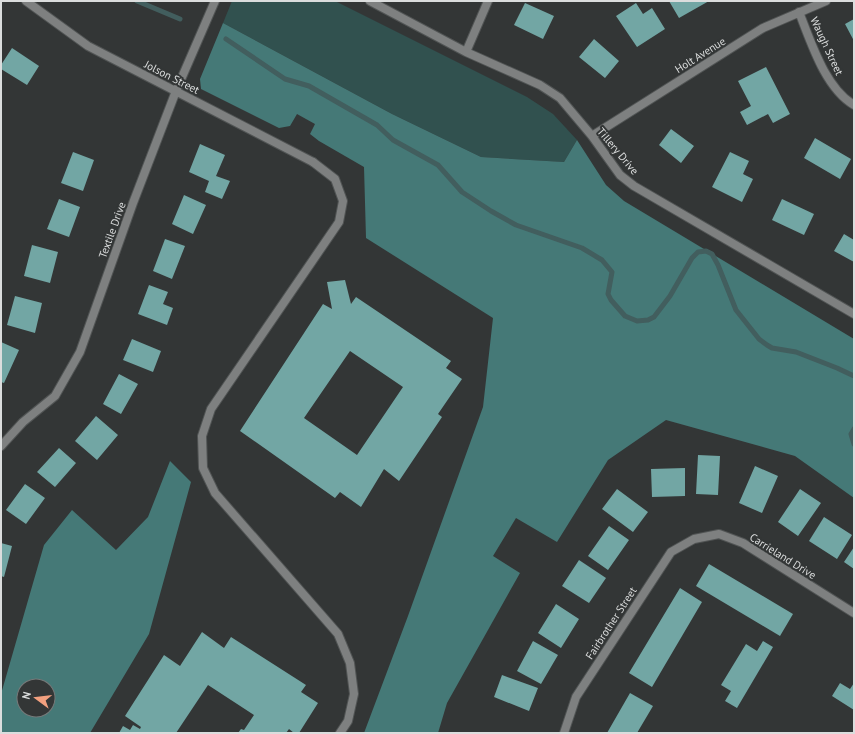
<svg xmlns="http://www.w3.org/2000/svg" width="855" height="734" font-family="'PT Sans',sans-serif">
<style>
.green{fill:#31514f}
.forest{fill:#457977;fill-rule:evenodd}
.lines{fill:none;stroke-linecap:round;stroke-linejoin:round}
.stream{stroke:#425e5e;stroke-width:5}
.building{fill:#72a6a4;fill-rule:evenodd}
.service-casing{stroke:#515454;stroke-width:10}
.minor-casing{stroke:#515454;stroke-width:10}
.tertiary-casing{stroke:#515454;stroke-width:10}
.service{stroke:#7e8080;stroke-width:8}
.minor{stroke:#7e8080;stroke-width:8}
.tertiary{stroke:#7e8080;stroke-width:8}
.labels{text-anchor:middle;stroke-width:4;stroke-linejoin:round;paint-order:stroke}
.street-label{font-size:11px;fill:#dbdddd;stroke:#333636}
</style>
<rect width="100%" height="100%" fill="#333636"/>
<path class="green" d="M232,1h103l192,96 26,17 24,26 -13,22 -83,-5 -89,-43 -169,-91z"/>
<path class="forest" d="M223,23l169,91 89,43 83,5 13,-22 29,45 18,16 230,138v159l-59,-42 -129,-36 -58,40 -51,82 -41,-24 -23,38 27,17 -73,130 -9,30h-74l44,-117 75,-209 10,-89 -127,-80 -2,-71 -45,-26 -9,-7 5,-10 -18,-10 -7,12 -11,2 -78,-39 -1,-10z
M170,461l21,21 -42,152 -59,99h-89v-39l43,-149 28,-35 44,40 32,-33zM24,686h24v24h-24z"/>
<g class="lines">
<path class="stream" d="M137,1l43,18
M226,39l59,40 24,7 68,39 16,15 45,25 24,27 29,19 25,14 66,23 20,12 10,12 -4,22 3,6 14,16 12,5 11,-1 6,-3 16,-21 22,-38 6,-6 8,-1 6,3 6,11 18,45 23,29 8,6 5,3 24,4 41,16 17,8
M854,429l-3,5 3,10"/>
</g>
<path class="building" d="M669,1h40l-30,17z
M525,3l29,13 -11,23 -29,-14z
M636,3l7,11 9,-6 13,21 -28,18 -21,-31z
M854,19v22l-9,-17z
M594,39l25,22 -14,17 -26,-21z
M12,48l27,18 -12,19 -26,-16v-4z
M766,67l24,47 -17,9 -5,-9 -21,11 -7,-13 11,-6 -13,-25z
M671,129l23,17 -13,17 -22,-18z
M815,138l36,21 -11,20 -36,-21z
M200,144l25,11 -9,21 14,5 -8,18 -17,-7 4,-11 -20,-9z
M73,152l21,8 -11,31 -22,-8z
M730,152l19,9 -6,13 10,5 -11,23 -30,-15z
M184,195l22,10 -13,29 -21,-10z
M59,199l21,8 -11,30 -22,-8z
M782,199l32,15 -10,21 -32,-15z
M844,234l10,6v22l-20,-11z
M165,239l20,7 -13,33 -19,-8z
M32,245l26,7 -8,31 -26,-7z
M345,280l6,24 5,-7 95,64 -5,7 16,11 -24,35 4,3 -43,64 -15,-12 -23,38 -21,-15 -5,6 -95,-67 83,-127 9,5 -5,-27zM350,351l53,36 -46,68 -53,-37z
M149,285l19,7 -5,12 10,4 -6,17 -29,-11z
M15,296l27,7 -7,30 -28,-8z
M132,339l29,12 -8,21 -30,-12z
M1,342l18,8 -15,33 -3,-1z
M119,374l19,10 -17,30 -18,-10z
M96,416l22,19 -21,25 -22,-19z
M59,448l17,15 -21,24 -18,-15z
M698,455l22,1 -2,39 -22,-1z
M755,466l23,10 -16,37 -23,-10z
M685,468v28l-33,1 -1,-28z
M25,484l20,14 -19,26 -20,-14z
M617,489l31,23 -15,20 -31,-23z
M800,489l21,14 -23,33 -20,-14z
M824,517l28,18 -15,24 -28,-18z
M609,526l20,14 -21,30 -20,-14z
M1,543l11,3 -8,31 -3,-1z
M854,547v22l-10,-7z
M579,560l27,18 -17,25 -27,-17z
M709,564l84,50 -13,22 -84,-50z
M680,588l22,14 -50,85 -23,-14z
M556,604l23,15 -18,29 -23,-15z
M202,632l22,16 7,-11 75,48 -5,7 17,11 -19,30h-5l-5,-4 -3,4h-48l3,-4 3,1 10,-15 -46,-30 -32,48h-57l4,-7 7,4 3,-5 7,4 1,-2 -16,-11 39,-61 16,11z
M533,641l25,14 -17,29 -24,-13z
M763,641l10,6 -36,61 -12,-7 6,-10 -10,-6 25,-41 11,7z
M502,675l36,13 -9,23 -35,-14z
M840,683l10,6 4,-6v27l-22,-14z
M630,693l23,13 -16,27h-30z"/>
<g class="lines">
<g class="service-casing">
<path id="service" d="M313,162l22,17 8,22 -4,21 -128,187 -9,27 1,32 12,25 123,141 12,29 4,31 -6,27 -8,12"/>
</g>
<g class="minor-casing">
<path id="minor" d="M26,1l62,45 225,116
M370,1l96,51 74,33 20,13 32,38 28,39 14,11 220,128
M799,12c12,30 26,76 55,93
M466,52l22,-51
M592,136l171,-108 63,-27
M564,733l12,-36 95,-145 23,-13 25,-5 24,9 111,70"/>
</g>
<g class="tertiary-casing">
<path id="tertiary" d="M1,446l22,-24 32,-26 25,-44 53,-149 43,-112 39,-90"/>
</g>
<use href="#service" class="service"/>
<use href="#minor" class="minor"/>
<use href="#tertiary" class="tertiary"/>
</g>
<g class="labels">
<g class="street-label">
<text transform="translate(827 46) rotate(65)" y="4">Waugh Street</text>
<text transform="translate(700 55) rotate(-32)" y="4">Holt Avenue</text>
<text transform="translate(172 77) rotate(27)" y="4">Jolson Street</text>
<text transform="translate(618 151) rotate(50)" y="4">Tillery Drive</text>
<text transform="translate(112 230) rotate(-70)" y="4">Textile Drive</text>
<text transform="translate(783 556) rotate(32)" y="4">Carrieland Drive</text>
<text transform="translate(611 623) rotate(-57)" y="4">Fairbrother Street</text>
</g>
</g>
<rect width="855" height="734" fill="none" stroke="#dbdddd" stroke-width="4"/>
<g transform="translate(36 698) rotate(285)"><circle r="19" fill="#333636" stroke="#767979"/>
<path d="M0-3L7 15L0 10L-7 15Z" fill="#f2a07f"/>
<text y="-6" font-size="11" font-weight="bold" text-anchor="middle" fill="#dbdddd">N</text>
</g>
</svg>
